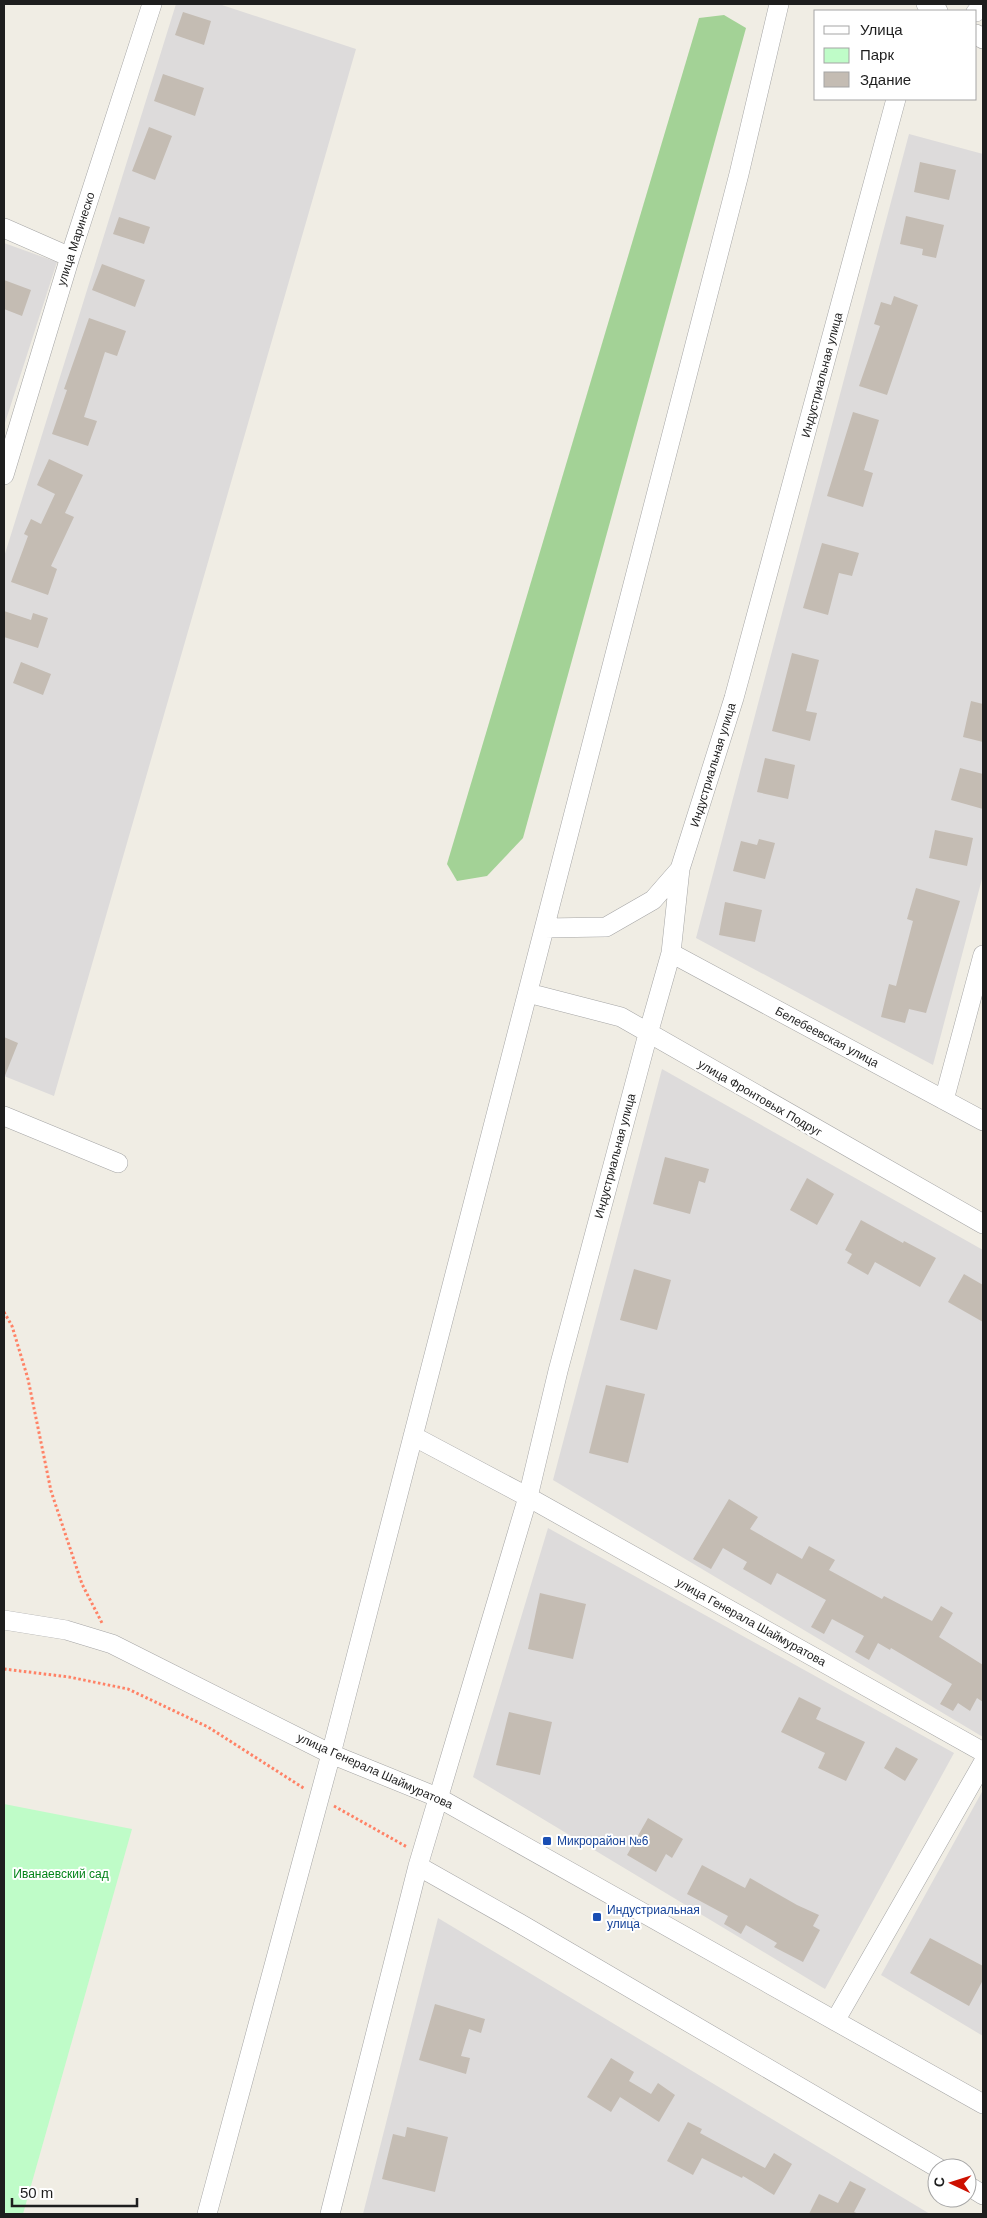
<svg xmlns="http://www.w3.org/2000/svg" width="987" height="2218" font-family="Helvetica,sans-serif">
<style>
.residential{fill:#dddbdb}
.forest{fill:#a3d296}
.park{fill:#bffcc8}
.building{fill:#c4bcb3}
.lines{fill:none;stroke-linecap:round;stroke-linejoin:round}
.minor-casing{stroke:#a5a5a5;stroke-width:20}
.path{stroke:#ff8266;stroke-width:3;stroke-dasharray:2.5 2.5;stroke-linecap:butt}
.minor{stroke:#fff;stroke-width:19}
.transit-dot{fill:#1a4fb4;stroke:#fff;stroke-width:2}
.labels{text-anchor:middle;stroke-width:4;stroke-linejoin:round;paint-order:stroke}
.street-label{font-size:12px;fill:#1e1e1e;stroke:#fff}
.transit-label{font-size:12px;fill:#164399;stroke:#fff;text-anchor:start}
.park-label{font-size:12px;fill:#05841a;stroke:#fff}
</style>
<rect width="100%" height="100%" fill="#f0ede4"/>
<path class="residential" d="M176,4h43l137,45 -302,1047 -50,-20v-519z
M909,134l74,20v721l-50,190 -237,-127z
M4,243l53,19 -53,164z
M662,1069l321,181v487l-430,-257z
M548,1528l406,225 -129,236 -352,-212z
M983,1790v246l-102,-61z
M438,1918l492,296h-567z"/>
<path class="forest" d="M724,15l22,13 -223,810 -36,38 -30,5 -10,-17 252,-846z"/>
<path class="park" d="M4,1804l128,25 -109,385h-19z"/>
<path class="building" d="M183,12l28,9 -7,24 -29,-10z
M163,74l41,14 -9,28 -41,-15z
M149,127l23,9 -17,44 -23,-9z
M920,162l36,8 -7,30 -35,-8z
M906,216l38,9 -8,33 -14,-3 1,-6 -23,-5z
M119,217l31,10 -6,17 -31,-10z
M102,264l43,16 -10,27 -43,-17z
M4,280l27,10 -9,26 -18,-7z
M894,296l24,9 -31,90 -28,-9 21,-60 -6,-2 7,-22 10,3z
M89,318l37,13 -9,25 -12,-4 -21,65 13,4 -9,25 -36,-12 15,-44 -3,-1z
M853,412l26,8 -15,50 9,3 -10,34 -36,-11z
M49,459l34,16 -18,38 9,4 -23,49 6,3 -9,26 -37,-13 17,-46 -4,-2 7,-15 10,5 14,-30 -18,-9z
M822,543l37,10 -7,23 -13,-3 -11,42 -25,-7z
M4,611l27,9 2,-7 15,5 -10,30 -34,-11z
M792,653l27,7 -13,51 11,2 -7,28 -38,-10z
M21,662l30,12 -8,21 -30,-12z
M971,701l12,3v38l-20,-5z
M765,758l30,7 -7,34 -31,-7z
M960,768l23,6v35l-32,-9z
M935,830l38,8 -6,28 -38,-8z
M759,839l16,4 -10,36 -32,-8 8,-30 16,4z
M916,888l44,13 -34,112 -17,-4 -4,14 -24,-6 8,-33 7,2 17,-65 -6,-2z
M725,902l37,8 -7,32 -36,-7z
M4,1037l14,6 -14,35z
M665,1157l44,12 -4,14 -6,-2 -9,33 -37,-10z
M807,1178l27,16 -17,31 -27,-15z
M861,1220l42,23 1,-2 32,17 -16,29 -45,-25 -7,13 -21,-12 5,-9 -7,-4z
M634,1269l37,11 -14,50 -37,-10z
M964,1274l19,11v37l-35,-20z
M606,1385l39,9 -17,69 -39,-10z
M729,1499l29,18 -8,12 52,30 7,-13 26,14 -6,10 53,29 2,-3 48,25 9,-15 12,7 -14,24 44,28v37l-6,-4 -7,13 -12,-8 -5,8 -13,-7 12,-20 -61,-36 -1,2 -12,-7 -9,17 -14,-8 9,-16 -32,-17 -8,15 -13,-7 15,-27 -49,-27 -6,12 -28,-16 4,-7 -24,-14 -12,21 -18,-10z
M540,1593l46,11 -13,55 -45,-10z
M799,1697l22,11 -5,11 49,23 -19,39 -28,-13 7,-15 -44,-21z
M509,1712l43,10 -12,53 -44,-10z
M896,1747l22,12 -13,22 -21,-13z
M648,1818l35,21 -11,19 -6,-4 -10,18 -29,-17z
M702,1865l43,23 5,-10 47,27 22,10 -6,11 7,4 -17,32 -29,-15 3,-4 -31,-18 -5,9 -17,-10 4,-8 -41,-22z
M930,1938l53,28v14l-14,26 -59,-33z
M435,2004l50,15 -4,14 -12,-4 -8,27 9,2 -4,16 -47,-14z
M611,2058l23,14 -5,9 22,13 7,-11 17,12 -16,27 -39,-25 -9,15 -24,-15z
M688,2122l14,7 -2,4 65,35 9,-15 18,11 -18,31 -31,-19 -1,2 -40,-20 -9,17 -26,-14z
M407,2127l41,10 -13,55 -53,-13 11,-45 12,3z
M850,2181l16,8 -12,23 5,2h-50l10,-20 19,9z"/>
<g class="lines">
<g class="minor-casing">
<path id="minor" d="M926,4l12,7
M976,12l7,-6
M976,34l7,5
M4,228l66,29
M4,475l66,-218 82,-253
M545,928l61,-1 47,-27 27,-31
M671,953l312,168
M528,993l93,24 362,207
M944,1100l39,-145
M4,1116l114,47
M413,1436l115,61 455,255
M4,1620l62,10 46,14 219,110 106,43 546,307
M418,1866l101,57 419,245
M835,2021l148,-258
M967,2185l16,10
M207,2214l124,-460 408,-1580 40,-170
M330,2214l88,-348 110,-369 30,-126 90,-337 23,-81 9,-84 54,-171 162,-599"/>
</g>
<path class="path" d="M4,1312l8,14 16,53 23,112 31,93 20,39
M4,1669l65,8 59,12 80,38 97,62
M334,1806l73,41"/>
<use href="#minor" class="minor"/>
</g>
<g class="transit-dot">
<rect x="542" y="1836" width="10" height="10" rx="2.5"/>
<rect x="592" y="1912" width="10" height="10" rx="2.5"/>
</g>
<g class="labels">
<g class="street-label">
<text transform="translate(76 239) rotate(-72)" y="4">улица Маринеско</text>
<text transform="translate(822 375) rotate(-75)" y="4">Индустриальная улица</text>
<text transform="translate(713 765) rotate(-73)" y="4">Индустриальная улица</text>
<text transform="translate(827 1037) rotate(28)" y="4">Белебеевская улица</text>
<text transform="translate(760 1098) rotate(30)" y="4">улица Фронтовых Подруг</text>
<text transform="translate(615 1156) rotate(-75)" y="4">Индустриальная улица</text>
<text transform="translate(751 1622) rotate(29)" y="4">улица Генерала Шаймуратова</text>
<text transform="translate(375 1771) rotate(24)" y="4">улица Генерала Шаймуратова</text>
</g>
<g class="transit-label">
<text x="557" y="1845">Микрорайон №6</text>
<text x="607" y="1914">Индустриальная<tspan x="607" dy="14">улица</tspan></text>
</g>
<g class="park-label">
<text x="61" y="1878">Иванаевский сад</text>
</g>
</g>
<rect width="987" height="2218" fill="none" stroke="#1e1e1e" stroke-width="10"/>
<rect x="814" y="10" width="162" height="90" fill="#ffffff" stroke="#a5a5a5"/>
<rect x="824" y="26" width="25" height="8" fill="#ffffff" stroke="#a5a5a5"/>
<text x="860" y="35" font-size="15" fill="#1e1e1e">Улица</text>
<rect x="824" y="48" width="25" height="15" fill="#bffcc8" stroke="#a5a5a5"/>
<text x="860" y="60" font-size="15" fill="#1e1e1e">Парк</text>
<rect x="824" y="72" width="25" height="15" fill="#c4bcb3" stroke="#a5a5a5"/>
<text x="860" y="85" font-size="15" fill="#1e1e1e">Здание</text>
<g transform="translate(952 2183) rotate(274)"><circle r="24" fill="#ffffff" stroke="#a5a5a5"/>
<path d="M0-4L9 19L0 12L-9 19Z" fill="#cd1000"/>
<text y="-8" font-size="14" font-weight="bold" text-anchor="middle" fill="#1e1e1e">С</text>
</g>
<path d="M12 2198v8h125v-8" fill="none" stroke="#1e1e1e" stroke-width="2.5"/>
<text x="20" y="2198" font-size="15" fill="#1e1e1e" stroke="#ffffff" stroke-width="4" paint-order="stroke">50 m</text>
</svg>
